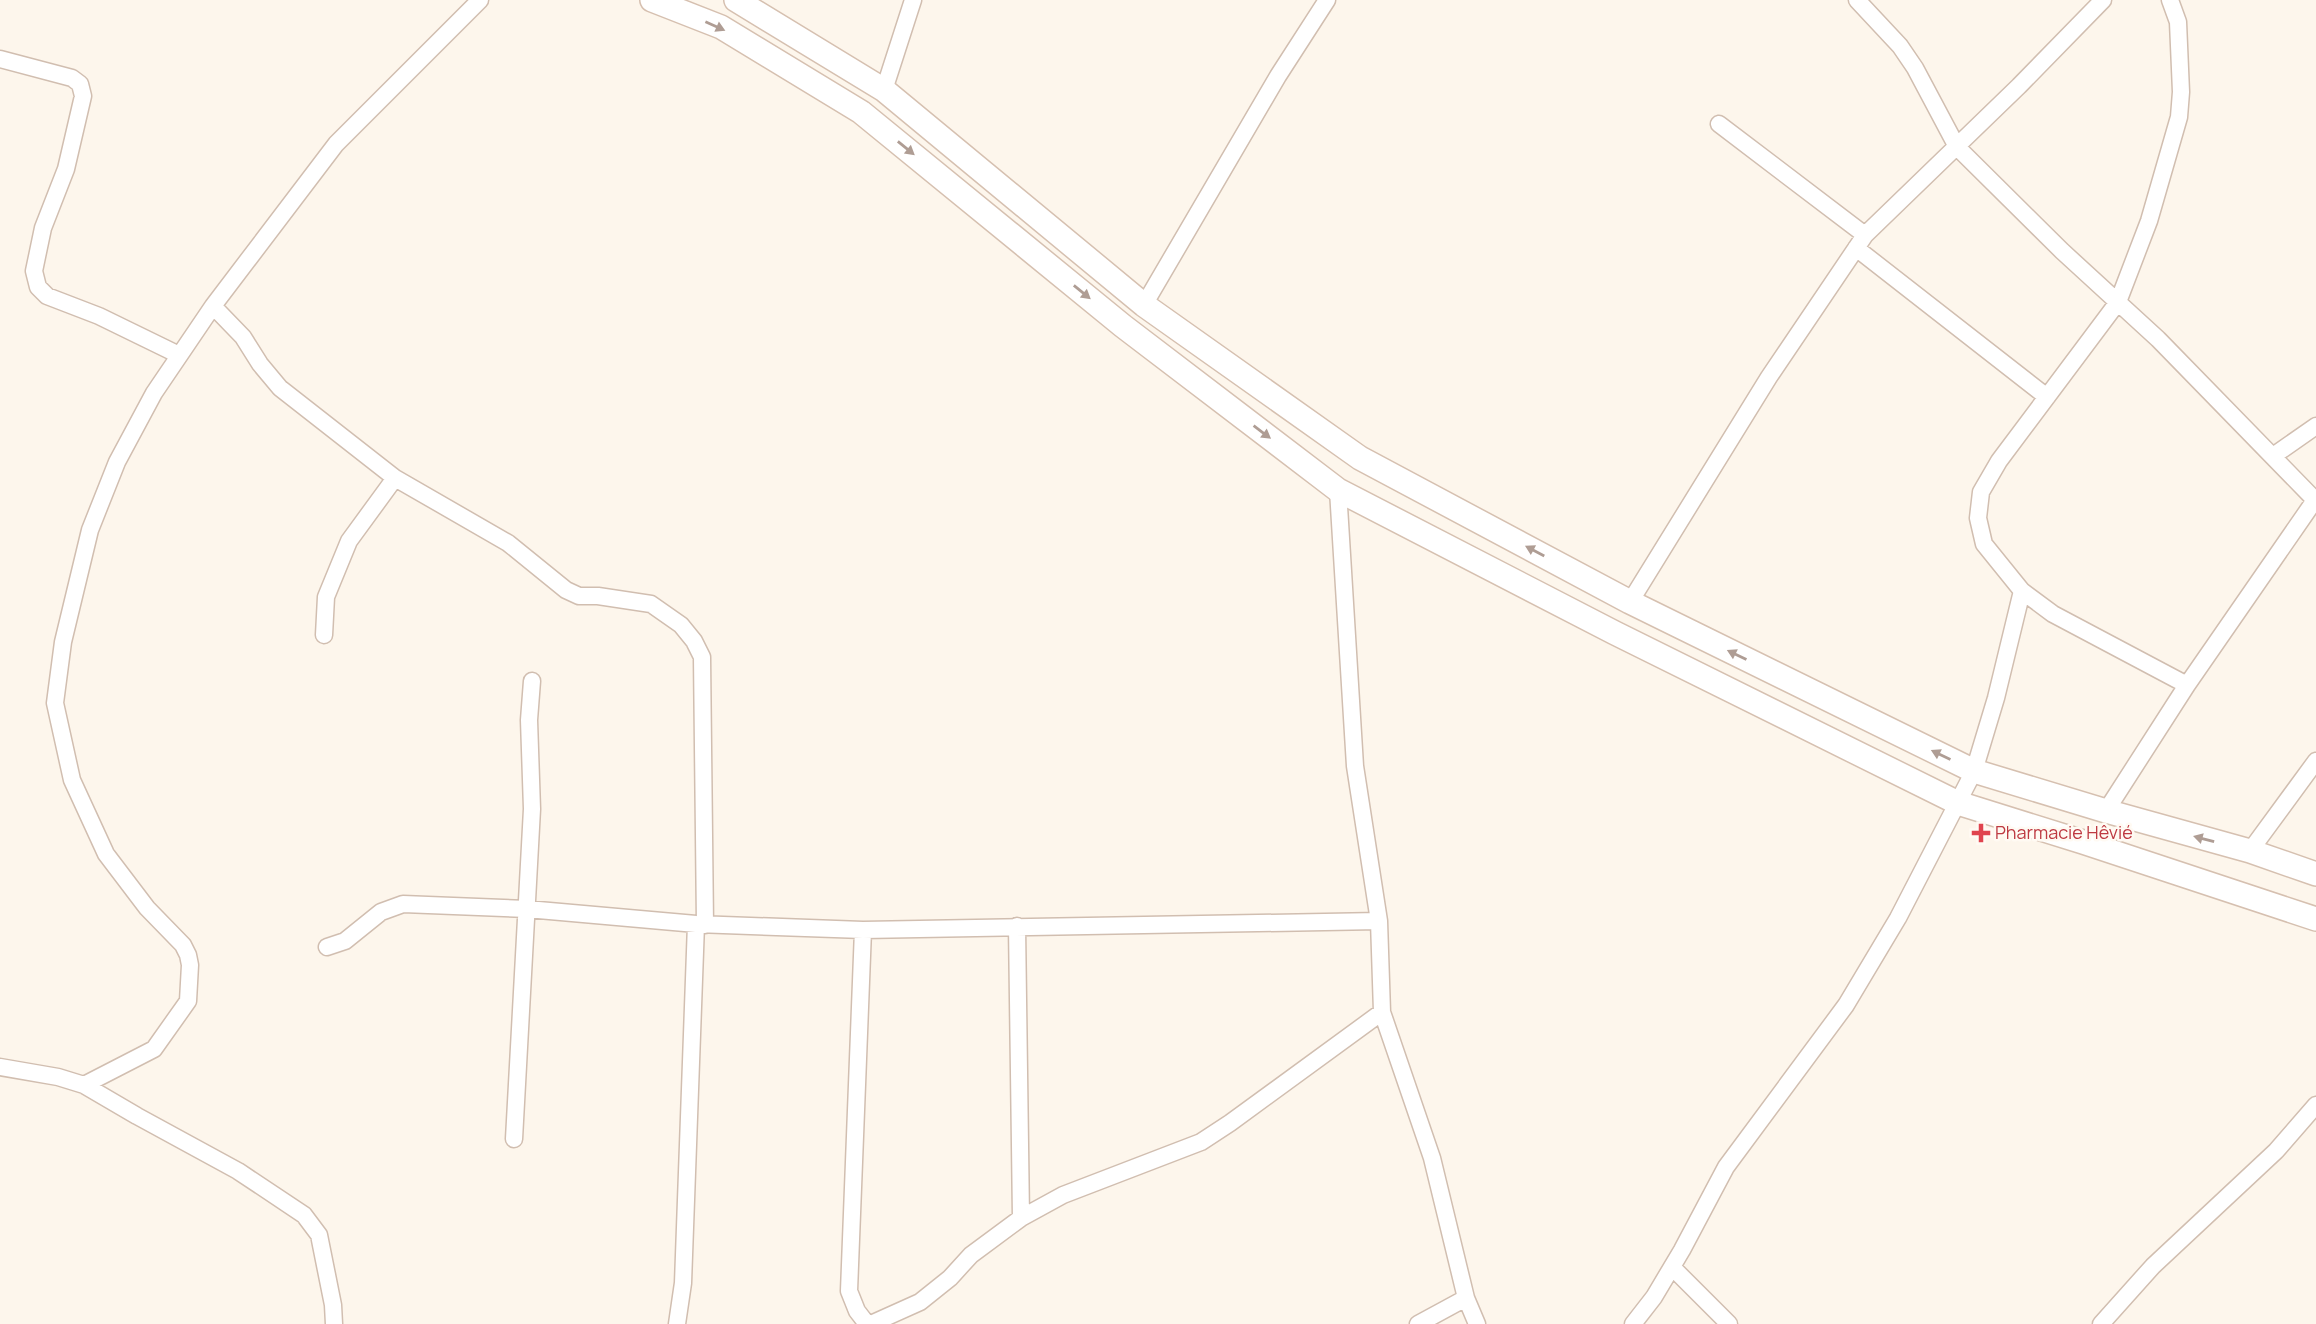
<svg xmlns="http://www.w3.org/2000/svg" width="2316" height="1324" font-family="Manrope,sans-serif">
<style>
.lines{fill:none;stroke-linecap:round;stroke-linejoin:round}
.street-casing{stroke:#d1beb0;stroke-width:19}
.secondary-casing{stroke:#d6c0b0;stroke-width:26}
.street{stroke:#fff;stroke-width:16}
.secondary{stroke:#fff;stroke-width:23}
.oneway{fill:#af9d94}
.health-dot{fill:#e0444e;stroke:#fffaf3;stroke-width:2.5}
.labels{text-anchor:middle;stroke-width:5;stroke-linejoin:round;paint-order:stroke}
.health-label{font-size:18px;fill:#be3a42;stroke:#fffaf3;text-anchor:start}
</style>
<rect width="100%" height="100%" fill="#fdf6ec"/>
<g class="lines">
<g class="street-casing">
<path id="street" d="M1857,0l43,46 15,22 42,79 105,104 96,88 158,162
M2170,0l8,22 3,70 -2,25 -30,104 -31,81 -119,159 -18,31 -3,26 6,26 38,47 31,23 134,71
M0,59l72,19 8,6 3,12 -17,73 -23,59 -9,43 4,16 9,9 52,20 80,39
M884,90l29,-90
M1719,124l146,111
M1856,248l191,149
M1144,305l134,-229 49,-76
M213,306l30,31 17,27 20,24 115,90 113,65 58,47 13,6h19l53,8 30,21 13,16 8,16 3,268
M2273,456l43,-30
M1338,490l17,276 24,155 3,91 50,146 34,140 11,26
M1630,602l139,-225 96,-142 154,-149 84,-86
M324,635l2,-38 23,-56 46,-63
M2106,811l81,-126 128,-185
M2250,851l66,-90
M1017,926l4,292
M863,930l-14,361 8,20 10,13
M327,947l18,-6 36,-29 22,-8 124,5 169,15 167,6 516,-9
M0,1067l58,10 26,8 53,31 101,55 66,44 15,20 14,70 1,19
M84,1085l70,-36 34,-48 2,-36 -2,-10 -5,-10 -36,-37 -41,-54 -34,-74 -17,-77 8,-61 27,-112 27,-68 37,-69 59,-87 123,-162 144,-144
M514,1139l18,-330 -3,-89 3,-39
M1672,1267l57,57
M677,1324l6,-41 13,-359
M871,1324l49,-22 30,-24 21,-23 50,-37 42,-23 138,-53 29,-19 152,-111
M1418,1324l48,-26
M1633,1324l21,-27 28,-47 44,-83 120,-162 52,-87 76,-147 22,-73 26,-107
M2101,1324l52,-58 123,-115 40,-46"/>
</g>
<g class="secondary-casing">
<path id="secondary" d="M652,0l69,27 140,85 262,214 215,164 277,143 343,170 125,39 233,77
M736,0l148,90 260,215 216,153 270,144 344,169 132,40 144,40 66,23"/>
</g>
<use href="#street" class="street"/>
<use href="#secondary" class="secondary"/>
</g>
<defs><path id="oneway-solid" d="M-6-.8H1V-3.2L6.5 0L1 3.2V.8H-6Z" transform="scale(1.75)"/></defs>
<g class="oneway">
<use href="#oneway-solid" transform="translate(715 26) rotate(24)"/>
<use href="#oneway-solid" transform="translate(906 148) rotate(39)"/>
<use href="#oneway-solid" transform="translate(1082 292) rotate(39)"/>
<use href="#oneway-solid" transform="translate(1262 432) rotate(37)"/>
<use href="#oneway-solid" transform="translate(1535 551) rotate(-152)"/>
<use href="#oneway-solid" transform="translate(1737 655) rotate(-154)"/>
<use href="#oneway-solid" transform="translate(1941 755) rotate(-154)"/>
<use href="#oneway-solid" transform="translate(2204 839) rotate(-165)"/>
</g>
<path class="health-dot" d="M1977.5 822.5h7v7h7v7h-7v7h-7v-7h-7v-7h7z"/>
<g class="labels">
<g class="health-label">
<text x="1995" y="839">Pharmacie Hêvié</text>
</g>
</g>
</svg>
